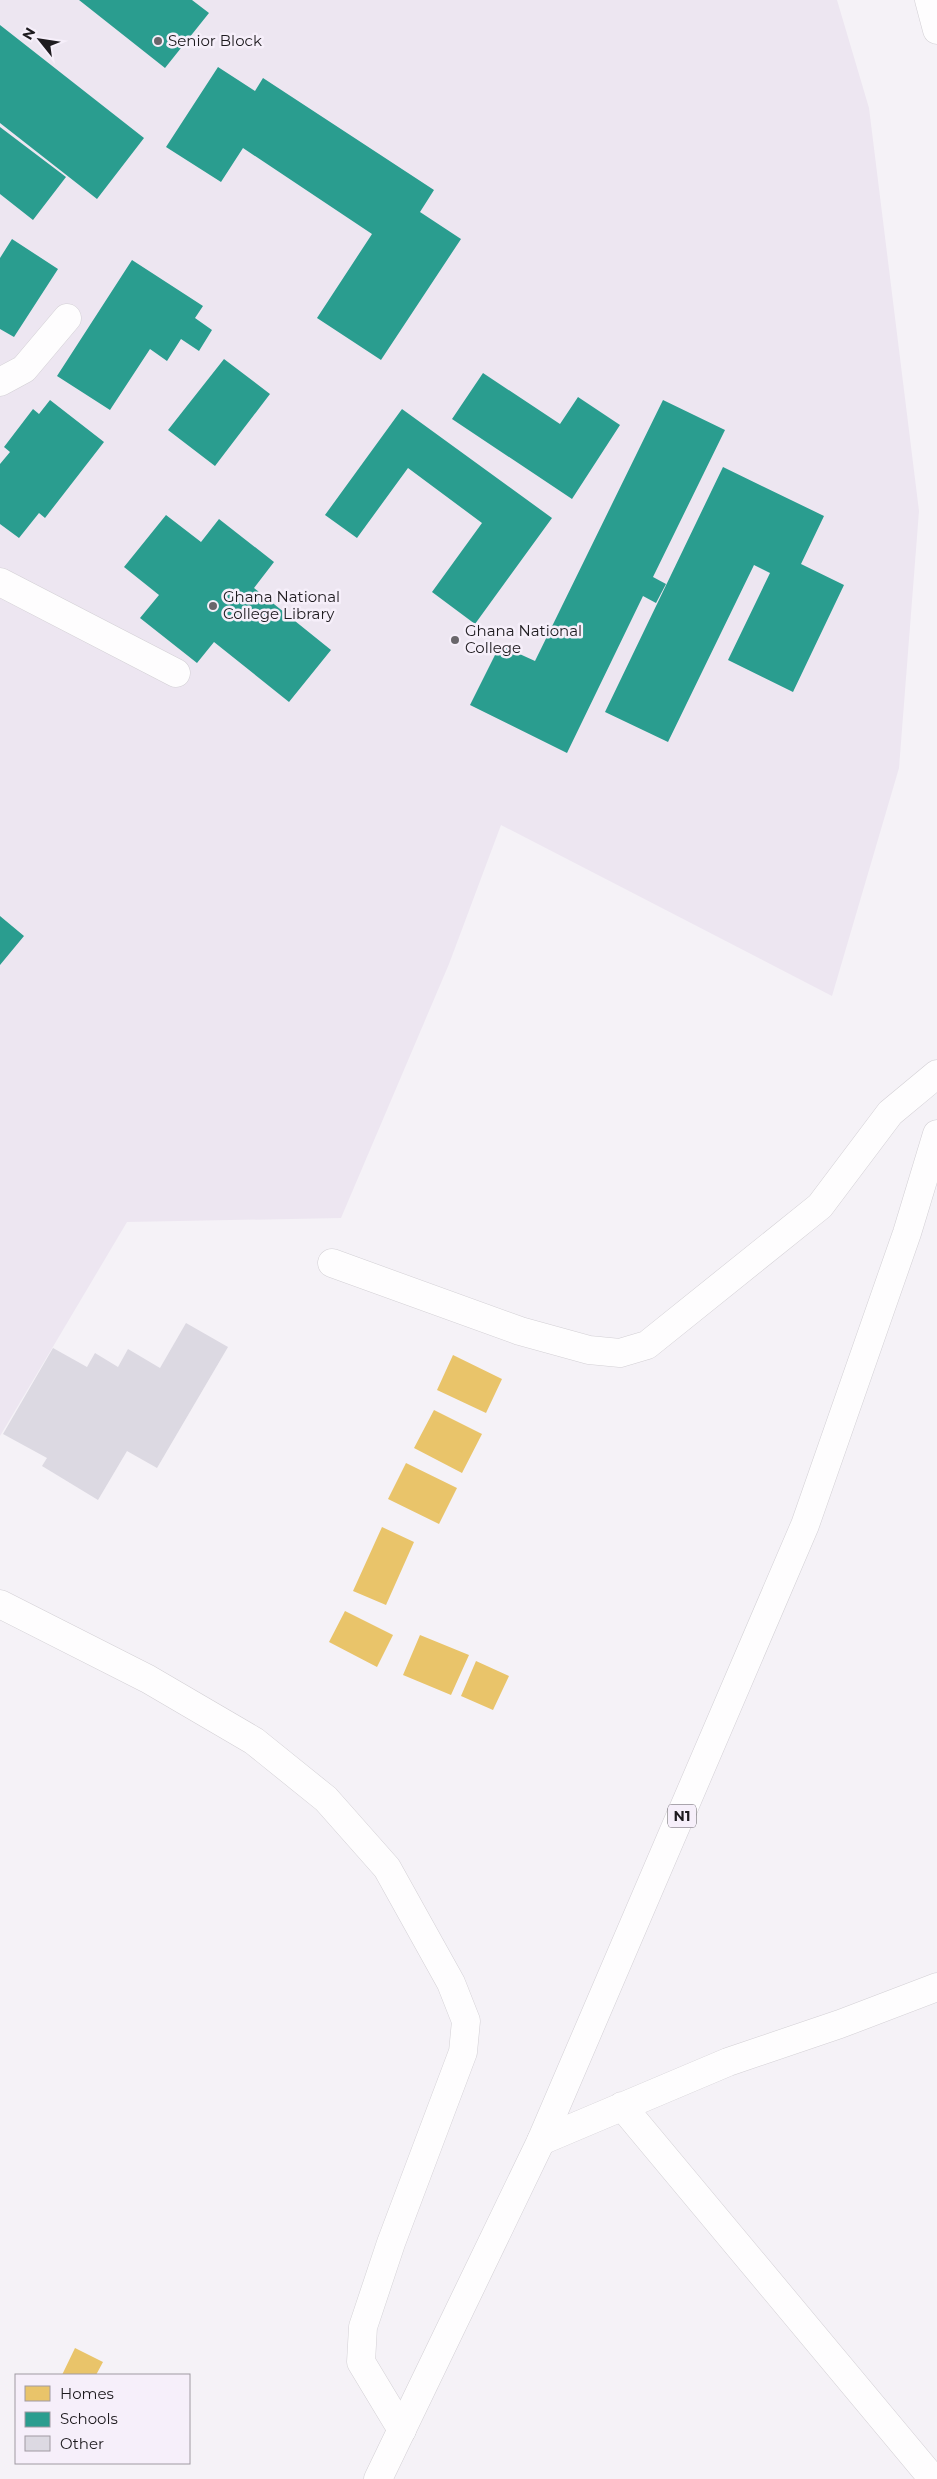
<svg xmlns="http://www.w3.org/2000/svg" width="937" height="2479" font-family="Montserrat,sans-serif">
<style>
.built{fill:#ede6f1}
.homes{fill:#e9c46a}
.schools{fill:#2a9d8f}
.building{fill:#dcd9e2}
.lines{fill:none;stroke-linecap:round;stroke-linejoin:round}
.minor-casing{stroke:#d3d0d5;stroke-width:29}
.highway-casing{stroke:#d3d0d5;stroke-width:29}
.minor{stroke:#fefdfe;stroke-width:28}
.highway{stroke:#fefdfe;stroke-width:28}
.poi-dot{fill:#69666b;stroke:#f6effa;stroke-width:2}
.labels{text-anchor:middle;stroke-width:5;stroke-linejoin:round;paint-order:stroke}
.shield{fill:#f6effa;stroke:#5f5b61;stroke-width:1}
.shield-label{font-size:14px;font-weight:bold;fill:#1e1b1f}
.poi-label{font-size:15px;fill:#1e1b1f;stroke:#f6effa;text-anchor:start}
</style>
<rect width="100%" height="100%" fill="#f5f2f7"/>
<path class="built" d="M0,0h837l32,108 50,403 -20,257 -67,228 -331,-171 -52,139 -108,254 -214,4 -127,214z"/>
<path class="homes" d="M453,1355l49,24 -16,34 -49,-23z
M434,1410l48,24 -20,39 -48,-25z
M406,1463l51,25 -18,36 -51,-25z
M382,1527l32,15 -28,63 -33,-14z
M345,1611l48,24 -16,32 -48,-25z
M420,1635l49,20 -18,40 -48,-20z
M476,1661l33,15 -16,34 -32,-14z
M75,2348l28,14 -7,13h-34z"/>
<path class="schools" d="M79,0h113l17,13 -44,55z
M0,25l144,113 -47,61 -97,-76z
M218,67l37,24 8,-13 171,112 -14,22 41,27 -80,121 -64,-42 55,-84 -129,-86 -22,34 -55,-35z
M0,127l66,50 -33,43 -33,-26z
M12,239l46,30 -44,68 -14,-8v-71z
M132,260l71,46 -8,12 17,12 -13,21 -18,-12 -14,22 -17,-12 -40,61 -53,-34z
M224,359l46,35 -55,72 -47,-36z
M483,373l77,51 18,-27 42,28 -48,74 -120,-80z
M50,400l54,42 -59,76 -6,-5 -20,25 -19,-14v-60l10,-12 -6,-5 29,-38 6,5z
M663,400l62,30 -72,147 13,7 -10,19 -13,-7 -76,157 -97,-48 30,-60 35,16z
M402,409l150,109 -77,106 -43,-32 50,-69 -74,-55 -51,70 -32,-23z
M723,467l101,49 -23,48 43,21 -51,107 -65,-32 42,-87 -16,-8 -86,177 -63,-30z
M166,515l35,27 18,-23 55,43 -20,26 77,62 -42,52 -75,-60 -17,21 -57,-45 19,-23 -35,-28z
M0,916l24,20 -24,29z"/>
<path class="building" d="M186,1323l42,24 -71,121 -30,-17 -29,49 -56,-34 5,-8 -44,-24 50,-86 34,19 8,-14 23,14 10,-18 32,19z"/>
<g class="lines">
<g class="minor-casing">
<path id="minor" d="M0,382l24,-13 43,-51
M0,582l176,91
M332,1263l188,68 69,19 31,3 27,-8 173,-139 70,-93 47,-39
M0,1604l148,75 106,62 72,58 61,69 64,115 15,38 -3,31 -72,191 -28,84 -2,35 41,68
M622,2106l311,373
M541,2141l187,-79 112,-38 97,-37"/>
</g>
<g class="highway-casing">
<path id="highway" d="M929,0l8,30
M378,2479l163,-338 264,-616 102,-292 30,-99"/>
</g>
<use href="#minor" class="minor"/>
<use href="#highway" class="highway"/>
</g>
<g class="poi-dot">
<circle cx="158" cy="41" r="5"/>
<circle cx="213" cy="606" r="5"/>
<circle cx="455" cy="640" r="5"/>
</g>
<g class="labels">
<rect class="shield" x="668" y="1804.5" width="28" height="23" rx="4"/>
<g class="shield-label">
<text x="682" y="1821">N1</text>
</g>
<g class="poi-label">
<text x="168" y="46">Senior Block</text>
<text x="223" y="602">Ghana National<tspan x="223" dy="17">College Library</tspan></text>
<text x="465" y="636">Ghana National<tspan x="465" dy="17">College</tspan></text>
</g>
</g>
<rect x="15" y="2374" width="175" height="90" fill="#f6effa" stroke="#a09aa2"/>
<rect x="25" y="2386" width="25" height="15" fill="#e9c46a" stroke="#a09aa2"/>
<text x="60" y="2399" font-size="15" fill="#1e1b1f">Homes</text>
<rect x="25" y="2412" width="25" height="15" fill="#2a9d8f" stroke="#a09aa2"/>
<text x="60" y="2424" font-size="15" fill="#1e1b1f">Schools</text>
<rect x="25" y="2436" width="25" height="15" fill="#dcd9e2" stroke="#a09aa2"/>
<text x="60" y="2449" font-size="15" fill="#1e1b1f">Other</text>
<g transform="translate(40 40) rotate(300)" stroke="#f6effa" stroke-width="4" paint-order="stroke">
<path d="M0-4L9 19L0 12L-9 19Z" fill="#1e1b1f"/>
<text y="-8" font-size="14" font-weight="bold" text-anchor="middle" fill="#1e1b1f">N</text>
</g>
</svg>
